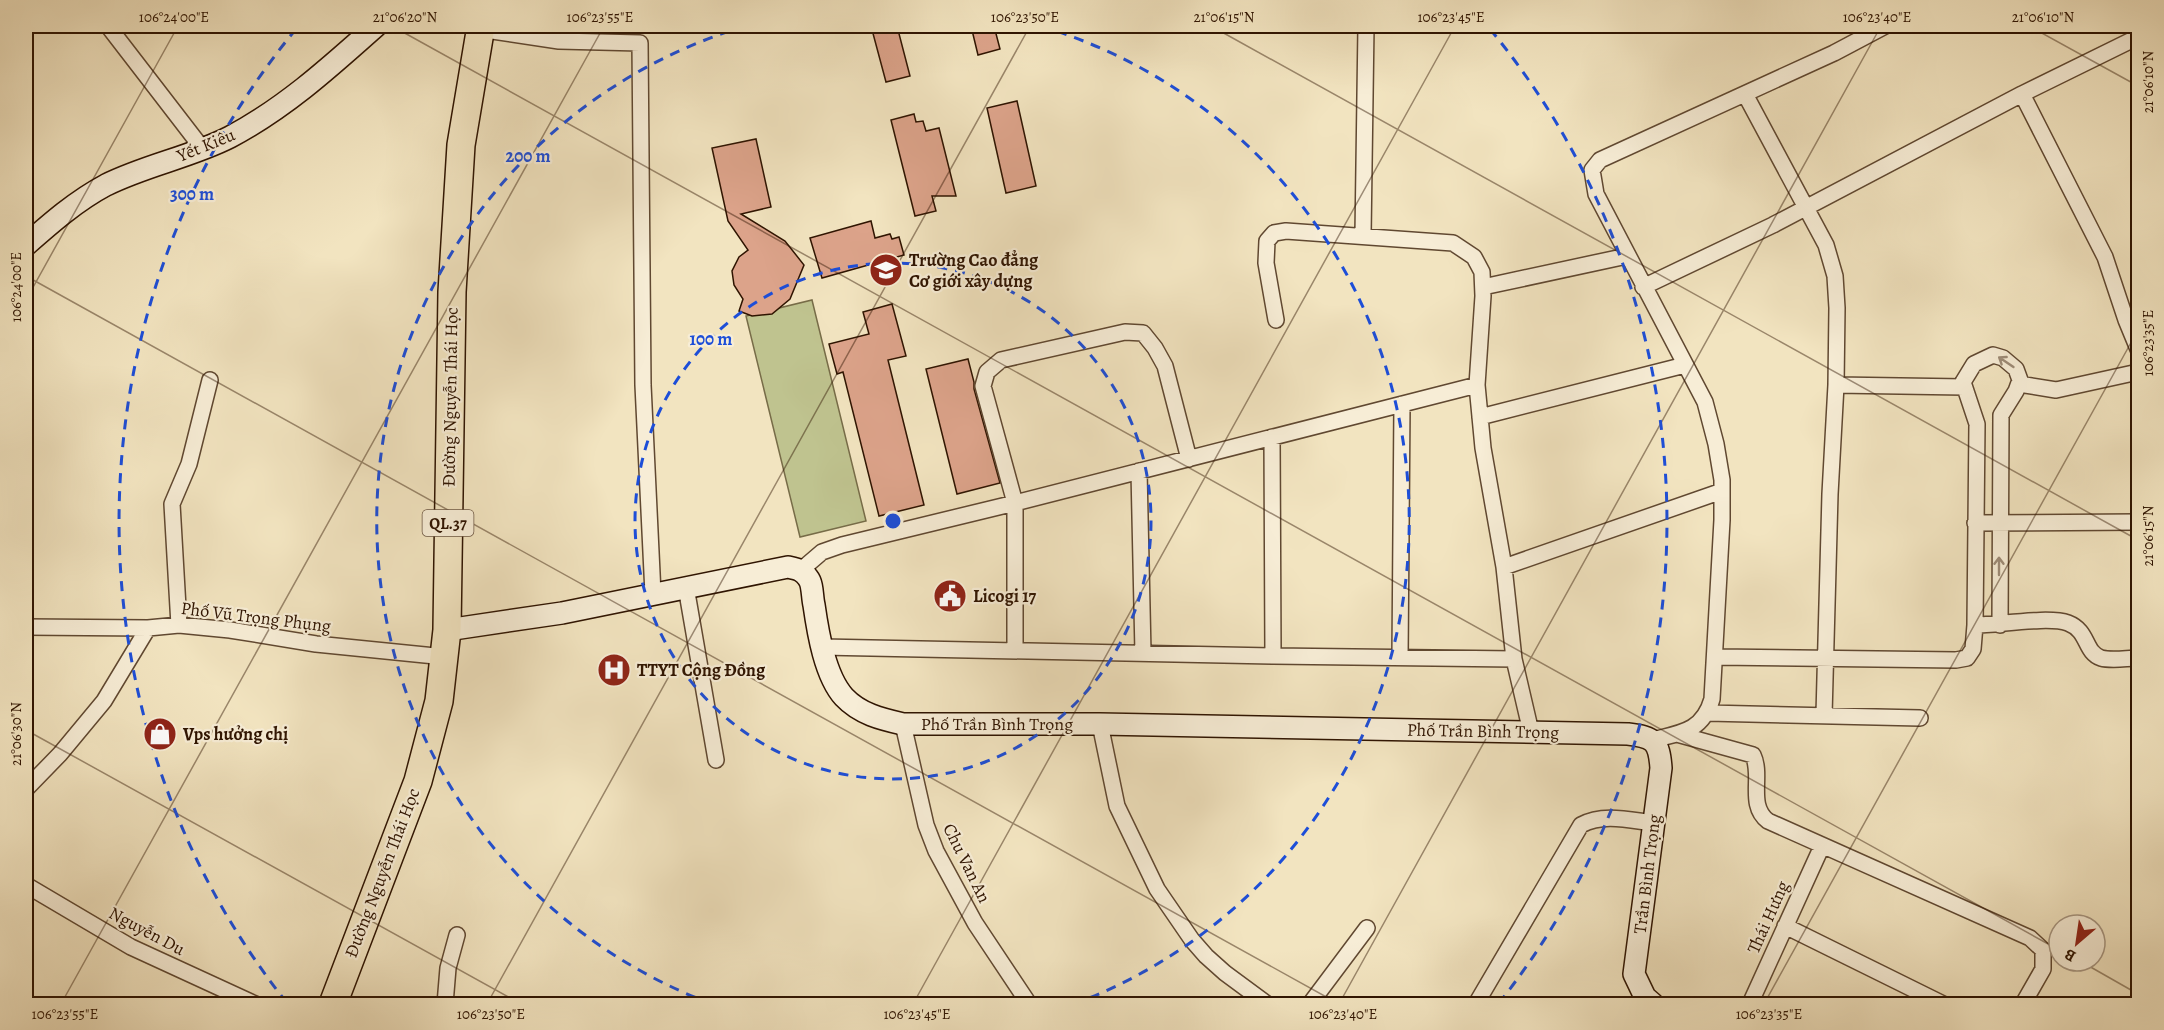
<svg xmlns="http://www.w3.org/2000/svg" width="2164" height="1030" font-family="Alegreya,serif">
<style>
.pitch{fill:#bfc38f;stroke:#776c48;stroke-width:1.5}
.building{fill:#dca38a;stroke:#2f1401;stroke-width:1.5}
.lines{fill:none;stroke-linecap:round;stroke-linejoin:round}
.street-casing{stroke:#604831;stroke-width:18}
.secondary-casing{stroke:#2f1401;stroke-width:24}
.highway-casing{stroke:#2f1401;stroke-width:30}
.street{stroke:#f7edd6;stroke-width:15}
.secondary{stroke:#f7edd6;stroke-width:21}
.highway{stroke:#f2e4c0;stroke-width:27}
.oneway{stroke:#9d8b76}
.ticks{fill:none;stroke:#2f1401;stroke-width:1.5;stroke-opacity:0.45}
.ring{fill:none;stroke:#1d4ed8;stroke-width:3;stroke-dasharray:10 8}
.labels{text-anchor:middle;stroke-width:4.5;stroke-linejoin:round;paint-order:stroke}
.shield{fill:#f7edd6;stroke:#6b5541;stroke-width:1.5}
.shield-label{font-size:16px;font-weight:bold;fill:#2f1401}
.street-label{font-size:18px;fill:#2f1401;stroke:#f7edd6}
.poi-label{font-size:18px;font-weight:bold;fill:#2f1401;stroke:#f7edd6;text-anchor:start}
.centre{fill:#1d4ed8;stroke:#f7edd6;stroke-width:3}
.ring-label{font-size:18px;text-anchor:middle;font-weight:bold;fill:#1d4ed8;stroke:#f7edd6;stroke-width:4.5;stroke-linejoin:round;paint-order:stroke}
.neatline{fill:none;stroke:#2f1401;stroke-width:2}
.ticks-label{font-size:15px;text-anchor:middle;fill:#2f1401}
</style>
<rect width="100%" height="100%" fill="#f2e4c0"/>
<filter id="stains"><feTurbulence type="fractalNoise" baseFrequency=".00333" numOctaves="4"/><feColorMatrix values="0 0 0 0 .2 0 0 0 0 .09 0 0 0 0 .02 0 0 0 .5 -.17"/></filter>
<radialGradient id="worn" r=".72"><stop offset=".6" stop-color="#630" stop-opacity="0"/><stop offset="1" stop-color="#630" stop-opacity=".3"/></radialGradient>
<path class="pitch" d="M812,300l54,221 -66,16 -54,-221z"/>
<path class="building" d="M871,26h26l13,50 -24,6z
M971,26h23l6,23 -22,6z
M1017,101l19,85 -30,7 -19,-85z
M914,114l2,8 7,-1 3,10 13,-3 17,68h-24l4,15 -21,5 -24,-96z
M756,139l15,68 -30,7 44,27 19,24 -14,34 -18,15 -20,2 -13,-5 4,-12 -9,-14 -2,-14 7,-14 9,-7 -20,-29 -16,-73z
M871,221l4,17 15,-4 2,5 7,-2 5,18 -82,23 -12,-40z
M892,304l14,52 -18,4 36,145 -45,11 -36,-144 -6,2 -8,-30 40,-10 -6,-22z
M968,359l6,23v7l26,94 -43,11 -31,-125z"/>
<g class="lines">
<g class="street-casing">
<path id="street" d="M108,26l94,122
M479,29l80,12 81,2 3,342 10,209
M1745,94l81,151 9,31 2,32 -1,77 -6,109 -6,221
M2022,94l83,163 21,63 12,29
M1363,235l3,-209
M1483,287l144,-31
M1643,287l130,-62 249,-131 116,-57
M1276,320l-10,-57 1,-22 7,-8 12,-2 167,12 21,14 8,15 1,24 -6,89 6,63 21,119 10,92 17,73
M2019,384l37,6 82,-18
M1836,385l128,2
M1480,417l205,-52
M1272,437l1,219
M1139,471l4,182
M1975,523l163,-1
M1504,567l218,-76
M801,570l21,-18 20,-7 173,-42 462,-118
M686,587l30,173
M179,625l-7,-121 17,-40 21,-84
M1975,625c23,0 74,-9 93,-2 21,8 16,29 33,35 11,3 26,0 37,0
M26,627l122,1 31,-3 51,5 86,14 129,13
M822,647l451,9 241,3
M1015,650v-147l-32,-117 4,-14 14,-12 124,-28 18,1 12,15 10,18 24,93
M1716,657l240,3 11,-2 6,-9 2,-24 2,-201 -14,-42 11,-18 19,-9 10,3 13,11 4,11 -4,11 -15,24 -1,210
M1400,658l2,-254
M1708,713l212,5
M903,724l23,101 10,26 39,72 54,81
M1100,724l17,82 40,83 35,51 14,16 19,17 42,31
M1677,734l76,21c10,21 -6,50 15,66l262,117 13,12v19l-20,35
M1652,740c29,-7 51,-9 60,-41l10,-179v-40l-6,-36 -11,-42 -109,-208 -4,-24 8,-10 234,-107 51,-27
M26,789l34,-35 44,-53 44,-73
M26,885l105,62 124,57
M1785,926l158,78
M445,1004l3,-36 9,-33
M1310,1004l57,-76
M1476,1004l105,-179c22,-12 48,-5 72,-2
M1750,1004l72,-158"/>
</g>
<g class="secondary-casing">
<path id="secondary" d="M26,245c25,-22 50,-44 80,-60 40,-20 85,-28 124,-48 55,-29 100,-70 146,-111
M447,630l115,-17 226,-46c9,2 15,3 20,11 5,6 4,19 6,27 4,28 11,71 30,92 16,17 37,22 59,27h197l528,10c26,3 31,7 33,34l-27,206 11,23 8,7"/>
</g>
<g class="highway-casing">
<path id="highway" d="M333,1004l85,-223 21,-80 8,-71 5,-338 9,-147 20,-119"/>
</g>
<use href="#street" class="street"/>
<use href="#secondary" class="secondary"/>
<use href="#highway" class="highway"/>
</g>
<defs><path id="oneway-shaft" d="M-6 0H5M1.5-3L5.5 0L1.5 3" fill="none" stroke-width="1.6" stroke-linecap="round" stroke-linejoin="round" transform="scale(1.5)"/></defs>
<g class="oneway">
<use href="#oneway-shaft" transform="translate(2006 362) rotate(-146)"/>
<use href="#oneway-shaft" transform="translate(1999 566) rotate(-90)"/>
</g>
<path class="ticks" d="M392,26l1667,924M1211,26l927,514M2029,26l109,60M26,276l1313,728M26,300l152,-274M26,730l495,274M2080,961l58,33M61,1004l543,-978M487,1004l543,-978M913,1004l542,-978M1339,1004l542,-978M1764,1004l374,-674"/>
<g class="ring">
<circle cx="893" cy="521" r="258"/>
<path d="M712 1004A516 516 0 0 1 746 26M1040 26A516 516 0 0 1 1074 1004"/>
<path d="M287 1003A774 774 0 0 1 296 29M1490 29A774 774 0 0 1 1499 1003"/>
</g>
<defs>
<g id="university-disc" transform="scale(1.725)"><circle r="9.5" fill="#8f2418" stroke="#f7edd6"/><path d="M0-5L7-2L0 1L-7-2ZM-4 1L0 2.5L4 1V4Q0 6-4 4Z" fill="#fff"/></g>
<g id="civic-disc" transform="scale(1.725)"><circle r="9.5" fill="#8f2418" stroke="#f7edd6"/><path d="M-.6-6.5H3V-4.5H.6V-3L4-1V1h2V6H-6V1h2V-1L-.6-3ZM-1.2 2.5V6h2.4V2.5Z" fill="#fff"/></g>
<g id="hospital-disc" transform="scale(1.725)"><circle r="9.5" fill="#8f2418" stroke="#f7edd6"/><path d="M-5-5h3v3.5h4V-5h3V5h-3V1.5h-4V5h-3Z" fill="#fff"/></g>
<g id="shop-disc" transform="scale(1.725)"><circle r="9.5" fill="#8f2418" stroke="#f7edd6"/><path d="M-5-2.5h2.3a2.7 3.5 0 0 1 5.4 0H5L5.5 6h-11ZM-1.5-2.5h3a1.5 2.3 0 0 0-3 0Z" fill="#fff"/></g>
</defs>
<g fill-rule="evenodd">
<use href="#university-disc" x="886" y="270"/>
<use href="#civic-disc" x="950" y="596"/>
<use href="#hospital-disc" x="614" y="670"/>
<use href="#shop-disc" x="160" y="734"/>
</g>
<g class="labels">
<rect class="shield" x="422.5" y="510" width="51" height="26" rx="4.5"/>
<g class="shield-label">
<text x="448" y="529">QL.37</text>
</g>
<g class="street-label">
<text transform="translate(206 145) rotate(-22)" y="6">Yết Kiêu</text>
<text transform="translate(450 397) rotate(-89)" y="6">Đường Nguyễn Thái Học</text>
<text transform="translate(256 617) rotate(7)" y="6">Phố Vũ Trọng Phụng</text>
<text x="997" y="730">Phố Trần Bình Trọng</text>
<text transform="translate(1483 731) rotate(1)" y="6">Phố Trần Bình Trọng</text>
<text transform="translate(967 863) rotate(64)" y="6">Chu Van An</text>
<text transform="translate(382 873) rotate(-69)" y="6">Đường Nguyễn Thái Học</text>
<text transform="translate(1647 874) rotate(-83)" y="6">Trần Bình Trọng</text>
<text transform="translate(1768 917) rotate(-66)" y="6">Thái Hưng</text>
<text transform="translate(147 931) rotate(28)" y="6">Nguyễn Du</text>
</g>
<g class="poi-label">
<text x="909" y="266">Trường Cao đẳng<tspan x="909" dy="21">Cơ giới xây dựng</tspan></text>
<text x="973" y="602">Licogi 17</text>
<text x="637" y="676">TTYT Cộng Đồng</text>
<text x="183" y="740">Vps hưởng chị</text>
</g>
</g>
<circle cx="893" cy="521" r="9" class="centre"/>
<g class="ring-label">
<text x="528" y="162">200 m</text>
<text x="192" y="200">300 m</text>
<text x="711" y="345">100 m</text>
</g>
<rect width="2164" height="1030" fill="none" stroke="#f2e4c0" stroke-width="66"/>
<g transform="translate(2077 943) rotate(209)"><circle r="28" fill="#f7edd6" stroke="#a79681" stroke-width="1.5"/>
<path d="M0-4.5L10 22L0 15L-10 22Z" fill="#8f2418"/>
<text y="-9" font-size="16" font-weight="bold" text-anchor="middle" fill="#2f1401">B</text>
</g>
<rect x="33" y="33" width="2098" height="964" class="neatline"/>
<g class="ticks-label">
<text x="174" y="22">106°24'00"E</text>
<text x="405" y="22">21°06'20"N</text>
<text x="600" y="22">106°23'55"E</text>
<text x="1025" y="22">106°23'50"E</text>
<text x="1224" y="22">21°06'15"N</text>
<text x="1451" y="22">106°23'45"E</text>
<text x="1877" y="22">106°23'40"E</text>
<text x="2043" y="22">21°06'10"N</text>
<text transform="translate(2148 82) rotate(-90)" y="5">21°06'10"N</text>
<text transform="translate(16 287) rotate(-90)" y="5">106°24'00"E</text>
<text transform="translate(2148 343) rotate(-90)" y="5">106°23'35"E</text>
<text transform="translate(2148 536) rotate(-90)" y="5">21°06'15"N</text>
<text transform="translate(16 734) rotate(-90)" y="5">21°06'30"N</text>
<text x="65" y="1019">106°23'55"E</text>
<text x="491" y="1019">106°23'50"E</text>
<text x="917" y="1019">106°23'45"E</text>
<text x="1343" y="1019">106°23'40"E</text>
<text x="1769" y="1019">106°23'35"E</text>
</g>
<rect width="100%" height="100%" filter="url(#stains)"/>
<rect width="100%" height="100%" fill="url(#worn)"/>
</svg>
